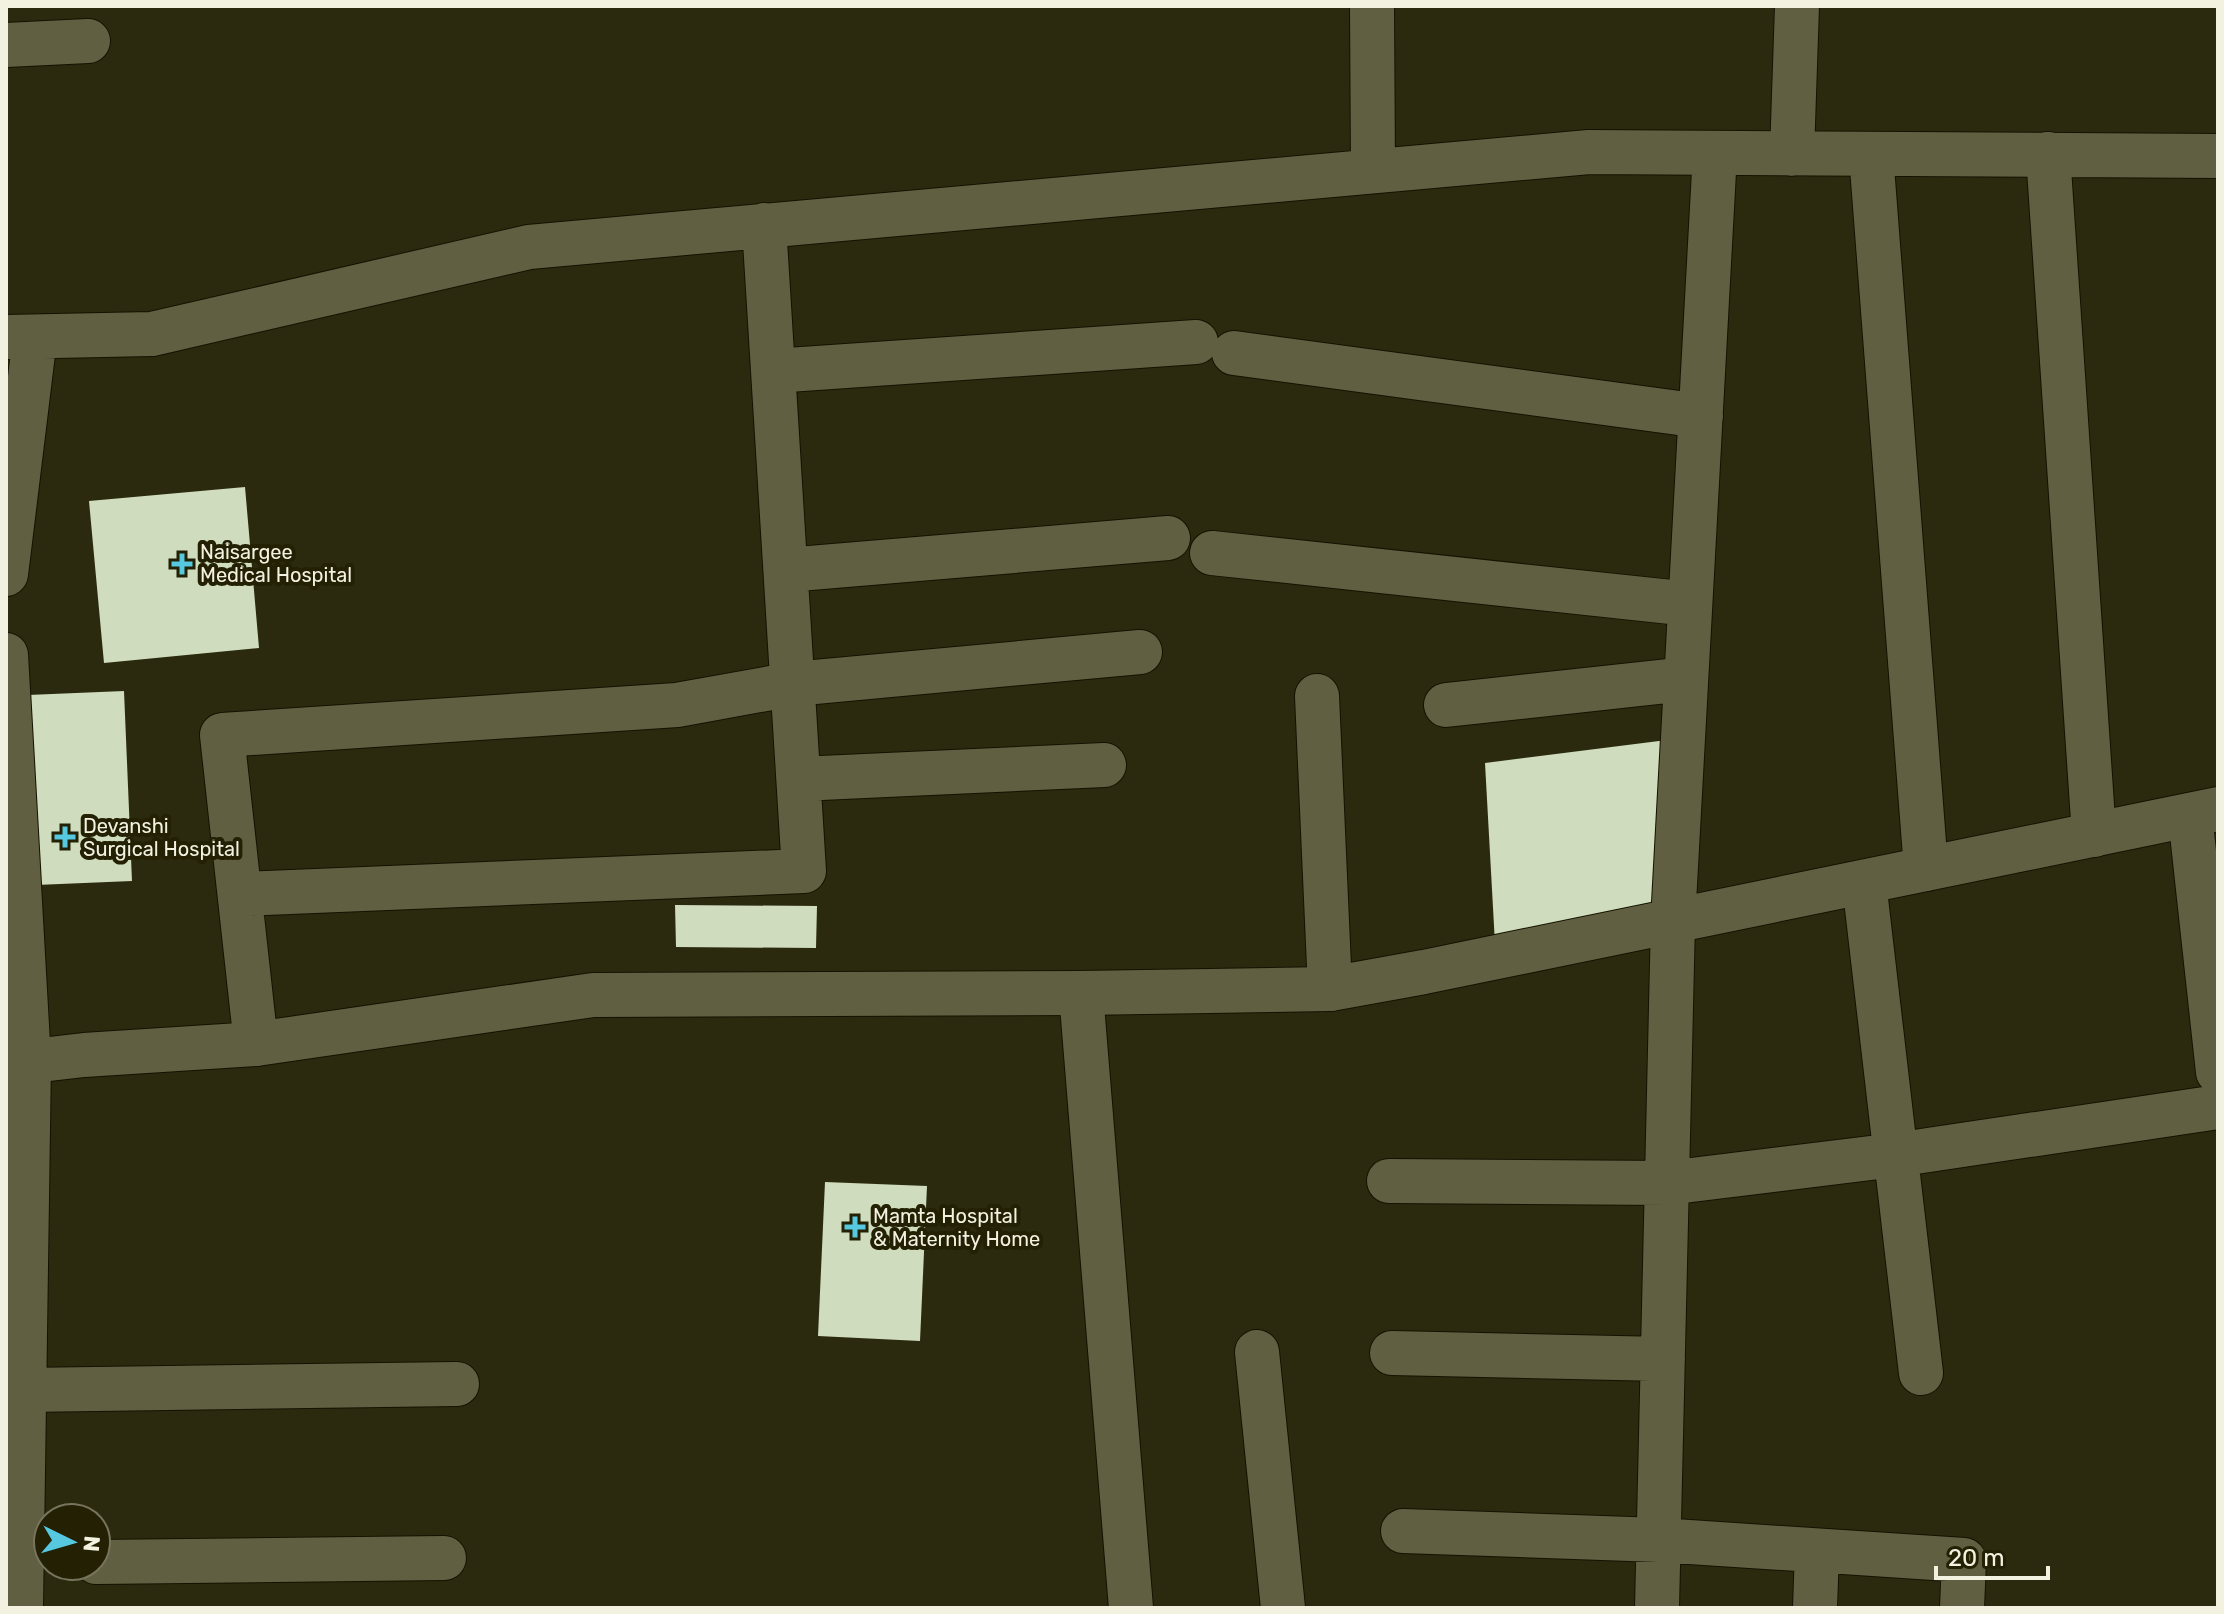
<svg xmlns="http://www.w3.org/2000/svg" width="2224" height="1614" font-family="Rubik,sans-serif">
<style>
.building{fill:#cfdcbd}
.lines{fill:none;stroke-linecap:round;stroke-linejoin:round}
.minor-casing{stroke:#151200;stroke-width:46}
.tertiary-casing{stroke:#151200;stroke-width:46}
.minor{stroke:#615f42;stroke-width:44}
.tertiary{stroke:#615f42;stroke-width:44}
.poi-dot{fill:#56c9e1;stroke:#232004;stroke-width:3}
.labels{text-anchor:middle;stroke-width:8;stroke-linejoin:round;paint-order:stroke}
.poi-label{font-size:20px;fill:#f3f2e1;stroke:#232004;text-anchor:start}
</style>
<rect width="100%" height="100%" fill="#2c2a0e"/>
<path class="building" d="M245,487l14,161 -155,15 -15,-162z
M124,691l8,190 -96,4 -8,-190z
M1667,740l-2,169 -170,35 -10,-181z
M675,905l142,1 -1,42 -140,-1z
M825,1182l102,4 -7,155 -102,-5z"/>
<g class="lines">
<g class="minor-casing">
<path id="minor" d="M1372,6l1,165
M6,45l82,-4
M1792,154l5,-148
M1871,154l55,715
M2048,154l46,681
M6,337l146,-3 377,-87 1060,-95 629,4
M1234,353l467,63
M773,371l423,-29
M1212,553l478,51
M786,570l382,-32
M6,574l29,-237
M6,655l23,406 -8,547
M1317,696l13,293
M1446,705l240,-26
M799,779l305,-14
M2190,815l28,257
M1864,882l57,491
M240,894l564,-23 -40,-646
M1081,993l50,615
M256,1044l-34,-309 455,-30 116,-21 347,-32
M1389,1181l278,2 228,-28 323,-48
M1257,1352l26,256
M1392,1353l271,6
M24,1390l433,-6
M1403,1531l256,9 305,20 -2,48
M96,1562l348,-4
M1657,1608l16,-687 42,-768
M1815,1608l2,-57"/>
</g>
<g class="tertiary-casing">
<path id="tertiary" d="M6,1064l78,-9 172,-11 337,-49 488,-2 249,-4 94,-17 794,-163"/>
</g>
<use href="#minor" class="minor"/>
<use href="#tertiary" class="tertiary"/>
</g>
<g class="poi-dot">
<path d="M178 552h8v8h8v8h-8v8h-8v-8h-8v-8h8z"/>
<path d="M61 825h8v8h8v8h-8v8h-8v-8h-8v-8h8z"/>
<path d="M851 1215h8v8h8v8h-8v8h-8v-8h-8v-8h8z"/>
</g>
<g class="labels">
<g class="poi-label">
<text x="200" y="559">Naisargee<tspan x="200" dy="23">Medical Hospital</tspan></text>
<text x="83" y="833">Devanshi<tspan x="83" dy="23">Surgical Hospital</tspan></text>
<text x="873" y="1223">Mamta Hospital<tspan x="873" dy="23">&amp; Maternity Home</tspan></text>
</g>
</g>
<rect width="2224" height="1614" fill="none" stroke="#f3f2e1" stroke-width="16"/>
<g transform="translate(72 1542) rotate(95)"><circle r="38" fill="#232004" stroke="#76745c" stroke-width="2"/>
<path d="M0-6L14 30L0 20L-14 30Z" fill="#56c9e1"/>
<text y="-12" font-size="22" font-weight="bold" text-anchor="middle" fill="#f3f2e1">N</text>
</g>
<path d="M1936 1566v12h112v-12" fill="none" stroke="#f3f2e1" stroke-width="4"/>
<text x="1948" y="1566" font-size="24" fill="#f3f2e1" stroke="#232004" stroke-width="6" paint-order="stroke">20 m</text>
</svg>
